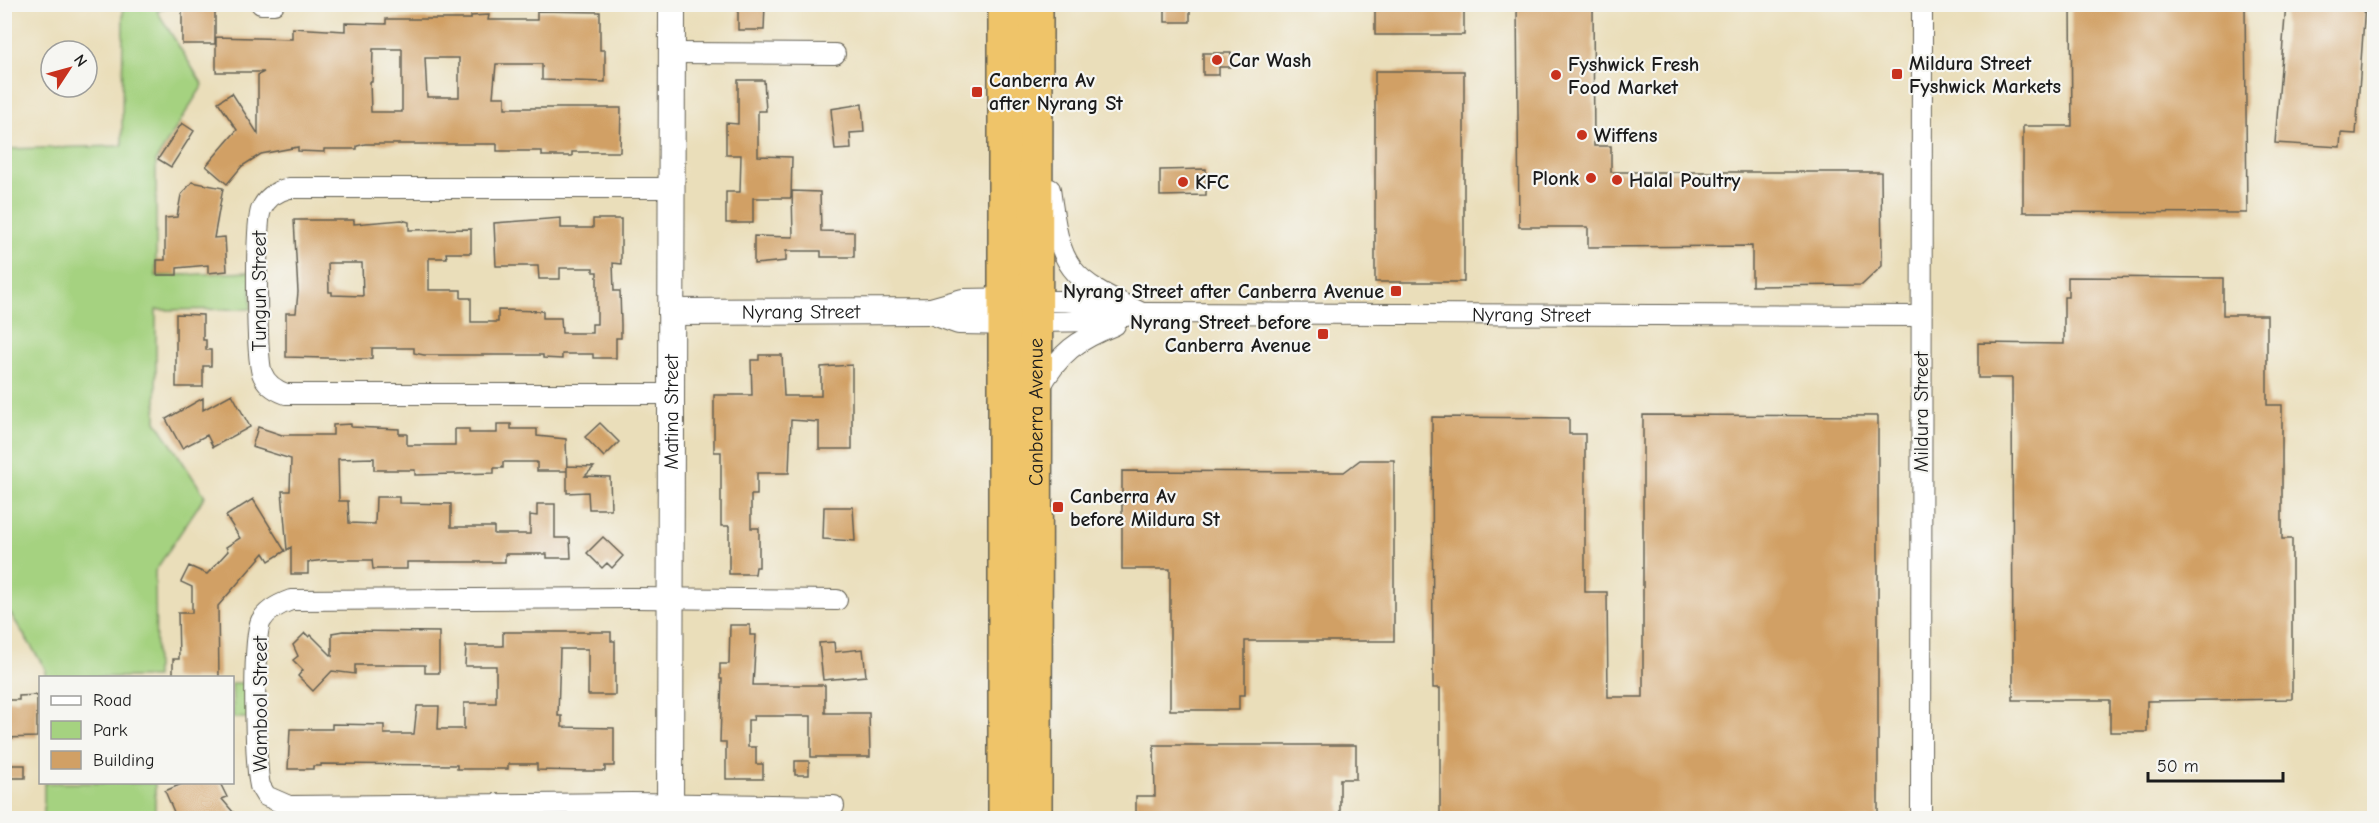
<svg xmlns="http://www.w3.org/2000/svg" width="2379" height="823" font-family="'Comic Neue',sans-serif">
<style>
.green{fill:#a5d280;stroke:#60774e;stroke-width:1.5}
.building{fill:#d1a065;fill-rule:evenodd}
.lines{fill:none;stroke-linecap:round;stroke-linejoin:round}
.minor-casing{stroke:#646053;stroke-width:22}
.tertiary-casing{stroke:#646053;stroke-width:28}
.trunk-casing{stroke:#646053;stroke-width:36}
.minor{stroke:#fff;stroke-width:20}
.tertiary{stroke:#fff;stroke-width:26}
.trunk{stroke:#efc469;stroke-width:33}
.poi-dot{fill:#c8321e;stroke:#f6f6f2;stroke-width:2}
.labels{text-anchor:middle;stroke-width:4.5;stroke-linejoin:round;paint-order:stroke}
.poi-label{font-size:20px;font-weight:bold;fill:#1c1c1c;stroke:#f6f6f2;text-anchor:start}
.street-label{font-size:20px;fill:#1c1c1c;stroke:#f6f6f2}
</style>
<rect width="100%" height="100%" fill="#f6f6f2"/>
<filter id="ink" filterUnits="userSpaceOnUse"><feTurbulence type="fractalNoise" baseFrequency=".0167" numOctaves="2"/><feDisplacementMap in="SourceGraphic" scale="12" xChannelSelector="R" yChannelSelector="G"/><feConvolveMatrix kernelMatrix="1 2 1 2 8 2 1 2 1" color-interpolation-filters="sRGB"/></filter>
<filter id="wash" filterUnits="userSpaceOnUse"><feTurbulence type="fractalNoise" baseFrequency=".008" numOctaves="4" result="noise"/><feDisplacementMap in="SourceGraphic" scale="24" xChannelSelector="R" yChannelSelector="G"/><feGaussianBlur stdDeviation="1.35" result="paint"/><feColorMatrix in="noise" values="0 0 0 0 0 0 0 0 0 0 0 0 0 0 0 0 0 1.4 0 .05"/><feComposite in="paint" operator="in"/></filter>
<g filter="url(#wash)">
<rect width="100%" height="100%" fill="#eadeba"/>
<path class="green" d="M135,5h38l-16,6 46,74 -47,75v116l95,-4v37l-95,1v111l49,75 -50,75 1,106h-111v-9l-40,-63v-456l117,-3 1,-138h12z
M232,683h18l1,35h-18z
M44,783h111v35h-111z"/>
<g id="blocks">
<path class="building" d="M182,4l33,3v37h-33z
M738,4h27l-1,26h-26z
M1165,4h25v18h-25z
M1375,4h89v31h-89z
M1517,4h76l1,142h17v26h270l1,94 -20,19 -110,1v-40l-164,1v-20h-69z
M2071,4h174l2,209 -224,-1v-86h49z
M2286,4h79l-9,130 -15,-1 -1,14 -65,-4z
M537,11l63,1v38h5v32l-63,-2v-16h-46l-3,33h12v11h116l-1,44h-48v4h-30v-5h-45v-7h-132l-8,2v3h-33v3l-26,-1v-4l-37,7 -19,12 -15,18 -21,-18 31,-36 -19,-28 14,-9 26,41v-59l6,-3h-48v-35l76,2v-11l53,3v-8l41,1v-5h85v-3l18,-1 -1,5h49zM373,49h29v63h-31l-1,-30h2zM425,58h34v39h-32z
M1203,53h28v14h-12v8h-16z
M1375,71h89v211h-89z
M738,80h26l2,31h-8v45l34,1 -1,41h-38v25h-27v-31h14l1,-37h-15v-32l12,1z
M862,104l2,28 -14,1 1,16 -16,1 -4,-41z
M182,123l12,8 -23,36 -13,-8z
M1206,169v26l-46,1v-26z
M192,182l31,6 -9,50 11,-1 2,34 -19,2v-8l-31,3v7h-20v-15h8v-42l12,-1 4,-22z
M792,191l28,1 1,39 33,1v25h-33v-6h-35v10l-32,3v-28l39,1z
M561,218v10h32v-9h28v45l-8,-1 1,28h6l1,33v14h-5v20h-23v-4h-31v5l-19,-1v-3h-119l-10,-2v-5h-42v10l-6,1 -80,-2v-44h10l2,-21 -4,-72h60v4l48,-4 7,2v8l62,-1v24h-25l1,5h-18v32h32v8h10v24h27v-12l45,1v7h18l1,15h30v-9h5v-52h-4v-4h-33v11h-21l-1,-13h-42l-2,-43zM328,263h34l1,33 -31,-1v-3h-3z
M2068,277l155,1v37h44v90h15v134h10v160l-145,2v31h-37v-32h-97l-1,-322h-34v-35l86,1v-47h4z
M176,314l27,1v25h3v10h5v16h-8v21h-27z
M759,355h23l2,41h37v-29l31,-2v84h-33v-27l-28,-2 -2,53h-32v22h-6v33h8v39h-3l-1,7h-26v-48h-8v-74h-7v-57h38l-1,-35h8z
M232,394l18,33 -37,20 -6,-12 -25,13 -16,-29 37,-21v12z
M1643,415l235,1v403h-438v-131h-7l-1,-271 137,1v16h16v158h22l1,105h35z
M600,423l19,19 -15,15 -19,-20z
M351,424v3l48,2v5h8v11h48v-16h14v4h28v-9h14v5h26v7l29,3 1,32h-30v-9h-34v6h-9v5l-79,2v-5h-41v-12l-36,1 1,42h9l1,22 26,1 1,-27h23v6l52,1v23h43v7h36v-19l7,1v-12h18v34h15l1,20h-24v-4h-42v8h-98v7h-34l-1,-9h-46l-18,2v12h-17v-27l-4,3 -5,-59h8l1,-32 -39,-12 6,-20 24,8h51v-10z
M1360,460h34v181h-149v54h-6v15h-69v-141h-48v-98l222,1z
M567,466l27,1 -9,9 25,1 1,32h-22l-1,-17 -21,1z
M253,499l32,52 -16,10 -5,-8 -46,53 1,72h-46v-19h6l-1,-46h14v-26l-11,-5 8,-16 18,8 21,-23 -2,-4 14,-9 -14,-22z
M824,507h29l2,34 -32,-2z
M603,537l20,19 -11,12 -5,-5 -5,5 -15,-15z
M730,625h20v10h6l-3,50h72v28h44l1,44h-59v-41h-58l1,4h-6v27h8v17h7v15h-37v-37h-6l2,-63h-2v-15h9z
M343,631l96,1v41h-14v-8h-70v9l-23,-3 -19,20 -15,-15 5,-6 -10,-10 5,-4 -5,-11 12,-12 4,4 2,-2 21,21v-23z
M503,632h108v9h4v54h-27v-46h-28l-2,67h4v11l52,1v38h-9v5h-18l-50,-1v-6h-29v5h-51v-4l-136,-1v2h-8v3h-25l2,-40h42v-5l52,1v9h30l3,-28h22l-1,23h26v-26h32v-37h-31l1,-20h37z
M834,642l1,10 28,-3 3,27 -43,4 -4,-37z
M37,695v42l-33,1v-38h15v-4z
M1154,745h202v34h-16v36l-204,1v-20h19z
M795,761h14v14h-14z
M4,765h21v13h-21z
M184,783h36l7,14 -5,2 17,20h-62l-12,-28z"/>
</g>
</g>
<g filter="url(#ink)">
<use href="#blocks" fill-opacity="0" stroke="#646053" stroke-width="1.5"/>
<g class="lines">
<g class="minor-casing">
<g id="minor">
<path d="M261,4h13"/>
<path d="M672,53l163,1"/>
<path d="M1050,189c11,82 17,88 92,124"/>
<path d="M1034,301h33l52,7"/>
<path id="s1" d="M1034,322l66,-1 42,-8 779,3"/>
<path d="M1039,389c21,-37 38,-49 76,-64"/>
<path d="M671,394h-385c-11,-4 -20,-10 -24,-21 -6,-14 -7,-148 -1,-163 5,-12 16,-19 28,-22h383"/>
<path d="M834,806l-202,-3 -343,3 -23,-10 -6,-10c-5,-23 -8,-148 1,-165 6,-11 19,-17 30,-21l341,-2 205,2"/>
<path d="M1921,818l1,-814"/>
</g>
</g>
<g class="tertiary-casing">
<g id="tertiary">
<path d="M931,311l28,10 62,1"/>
<path id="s2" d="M671,312l260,-1 32,-9 60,-1"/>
<path id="s3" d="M670,818l2,-814"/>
</g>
</g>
<g class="trunk-casing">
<g id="trunk">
<path d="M1005,818v-814"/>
<path id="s4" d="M1035,818l1,-814"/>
</g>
</g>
<use href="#minor" class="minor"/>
<use href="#tertiary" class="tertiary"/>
<use href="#trunk" class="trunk"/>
</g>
</g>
<g class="poi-dot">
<circle cx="1217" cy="60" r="6"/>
<rect x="1891" y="68" width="12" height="12" rx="3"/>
<circle cx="1556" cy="75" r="6"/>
<rect x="971" y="86" width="12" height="12" rx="3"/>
<circle cx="1582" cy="135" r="6"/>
<circle cx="1591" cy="178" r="6"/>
<circle cx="1617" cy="180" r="6"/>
<circle cx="1183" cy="182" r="6"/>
<rect x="1390" y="285" width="12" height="12" rx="3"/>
<rect x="1317" y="328" width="12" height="12" rx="3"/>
<rect x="1052" y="501" width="12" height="12" rx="3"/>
</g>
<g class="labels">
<g class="poi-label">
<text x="1229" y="67">Car Wash</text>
<text x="1909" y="70">Mildura Street<tspan x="1909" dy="23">Fyshwick Markets</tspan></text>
<text x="1568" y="71">Fyshwick Fresh<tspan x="1568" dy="23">Food Market</tspan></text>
<text x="989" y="87">Canberra Av<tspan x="989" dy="23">after Nyrang St</tspan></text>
<text x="1594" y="142">Wiffens</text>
<text x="1579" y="185" text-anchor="end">Plonk</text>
<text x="1629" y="187">Halal Poultry</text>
<text x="1195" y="189">KFC</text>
<text x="1384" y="298" text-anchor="end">Nyrang Street after Canberra Avenue</text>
<text x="1311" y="329" text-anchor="end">Nyrang Street before<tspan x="1311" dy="23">Canberra Avenue</tspan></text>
<text x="1070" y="503">Canberra Av<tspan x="1070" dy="23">before Mildura St</tspan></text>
</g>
<g class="street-label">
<text transform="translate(259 291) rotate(-90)" y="7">Tungun Street</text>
<text dy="7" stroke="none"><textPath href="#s2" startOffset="130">Nyrang Street</textPath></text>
<text dy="7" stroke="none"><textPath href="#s1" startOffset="498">Nyrang Street</textPath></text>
<text dy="7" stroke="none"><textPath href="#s3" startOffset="406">Matina Street</textPath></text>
<text dy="7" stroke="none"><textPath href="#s4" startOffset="406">Canberra Avenue</textPath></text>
<text transform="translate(1921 412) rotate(-90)" y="7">Mildura Street</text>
<text transform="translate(260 704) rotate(-90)" y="7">Wambool Street</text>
</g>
</g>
<rect width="2379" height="823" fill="none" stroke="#f6f6f2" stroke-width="24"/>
<rect x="39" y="676" width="195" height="108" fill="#f6f6f2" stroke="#9f9f9c" stroke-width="1.5"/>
<rect x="51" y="696" width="30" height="9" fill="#ffffff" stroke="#9f9f9c" stroke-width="1.5"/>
<text x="93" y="706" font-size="18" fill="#1c1c1c">Road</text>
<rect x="51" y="721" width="30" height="18" fill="#a5d280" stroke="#9f9f9c" stroke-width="1.5"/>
<text x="93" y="736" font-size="18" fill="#1c1c1c">Park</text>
<rect x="51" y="751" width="30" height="18" fill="#d1a065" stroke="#9f9f9c" stroke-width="1.5"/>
<text x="93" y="766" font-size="18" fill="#1c1c1c">Building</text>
<g transform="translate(69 69) rotate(54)"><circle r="28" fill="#f6f6f2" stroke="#9f9f9c" stroke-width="1.5"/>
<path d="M0-4.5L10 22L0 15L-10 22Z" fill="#c8321e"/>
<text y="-9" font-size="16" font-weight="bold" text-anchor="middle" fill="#1c1c1c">N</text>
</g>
<path d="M2148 772v9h135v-9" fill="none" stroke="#1c1c1c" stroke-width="3"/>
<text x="2157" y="772" font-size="18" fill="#1c1c1c" stroke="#f6f6f2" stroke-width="4.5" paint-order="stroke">50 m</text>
</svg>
